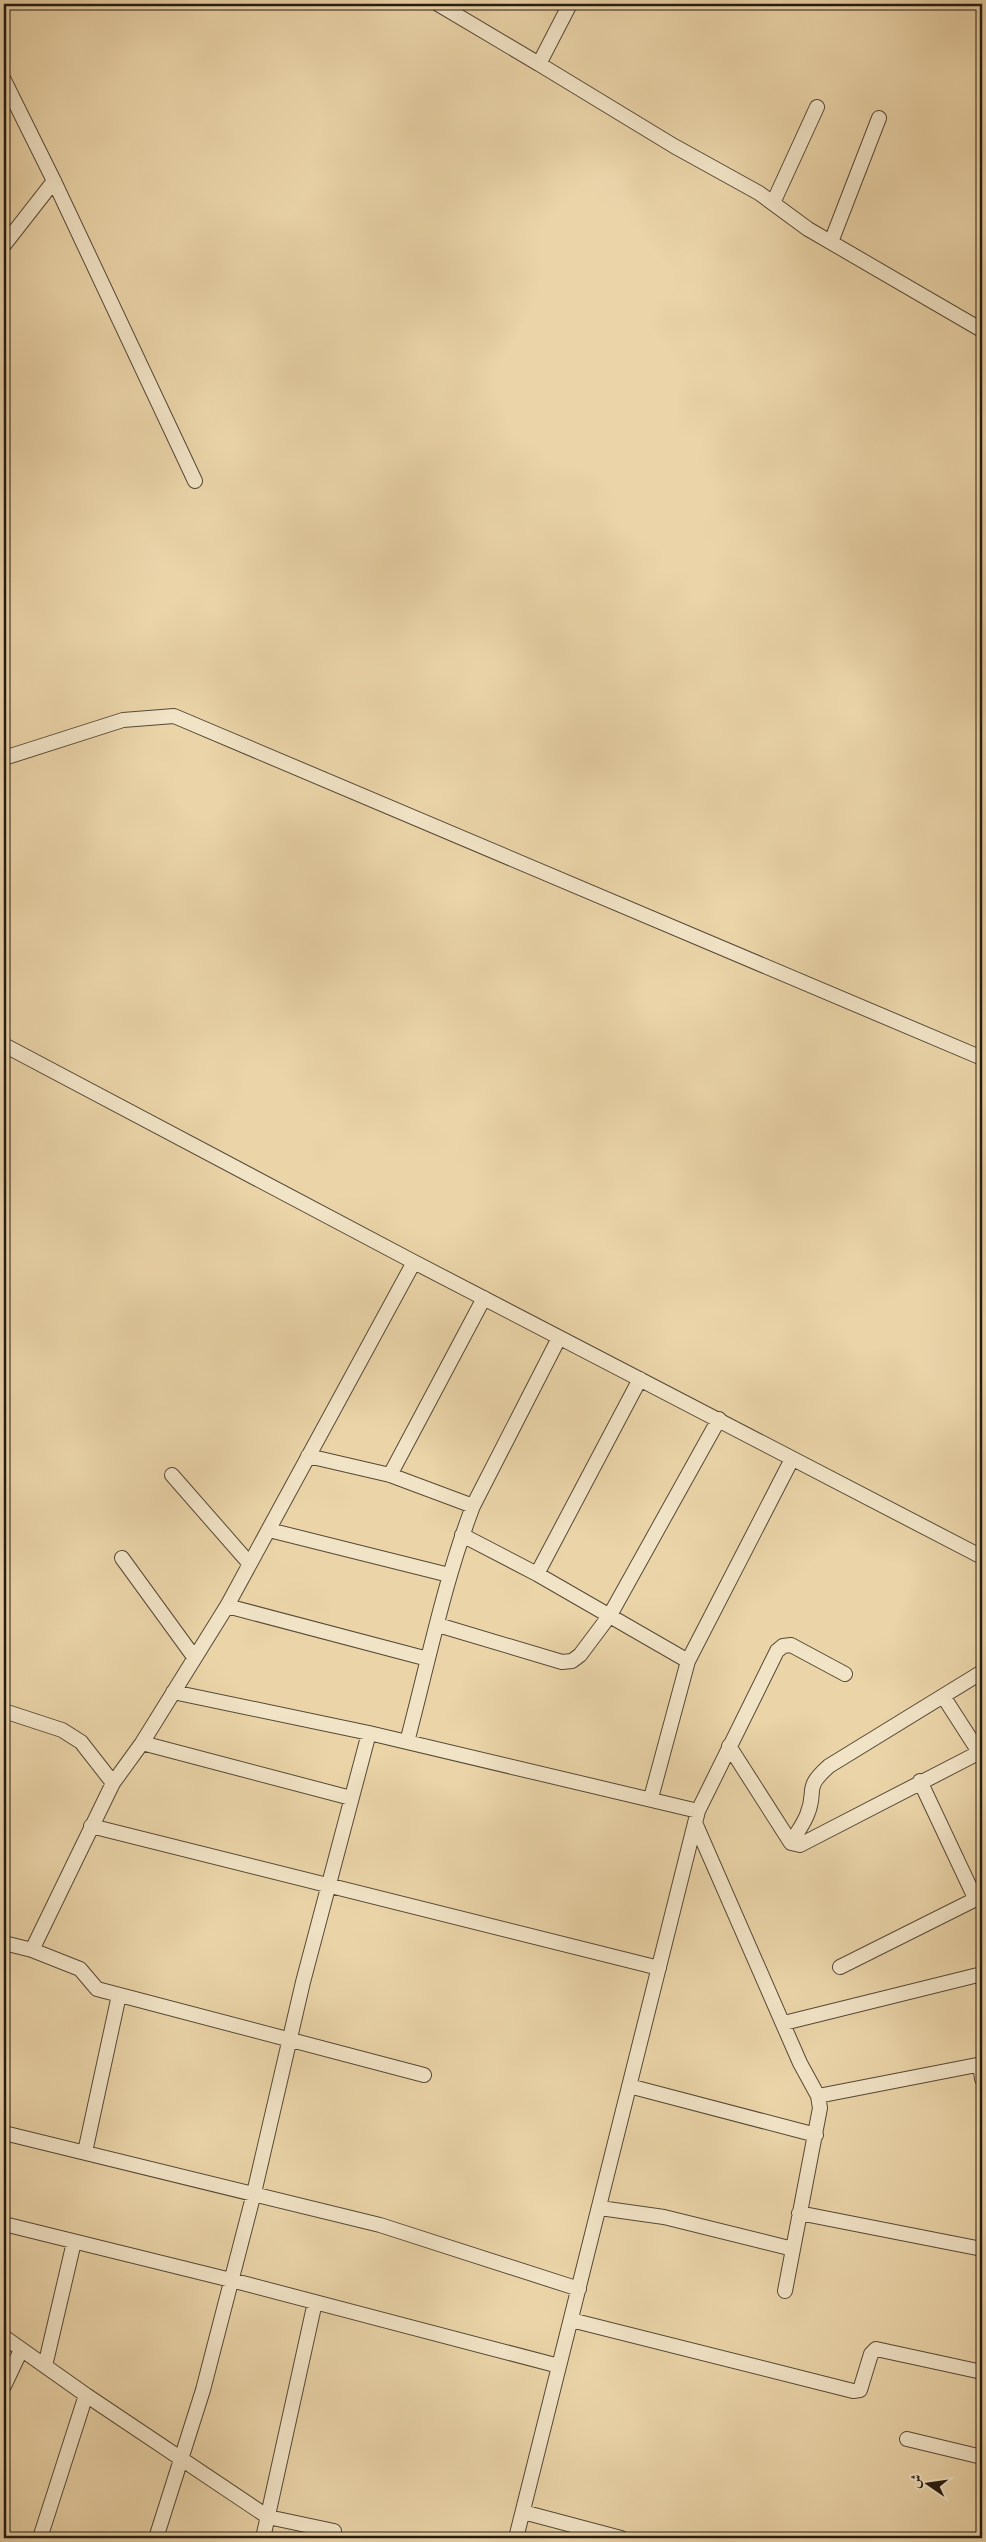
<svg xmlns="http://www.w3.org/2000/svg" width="986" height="2542" font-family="Alegreya,Amiri,serif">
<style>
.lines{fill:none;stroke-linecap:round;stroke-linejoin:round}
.minor-casing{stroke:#564936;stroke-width:16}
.minor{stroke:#f1e3c6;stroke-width:14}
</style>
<rect width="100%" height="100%" fill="#ead4a8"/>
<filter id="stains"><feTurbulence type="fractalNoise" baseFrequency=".004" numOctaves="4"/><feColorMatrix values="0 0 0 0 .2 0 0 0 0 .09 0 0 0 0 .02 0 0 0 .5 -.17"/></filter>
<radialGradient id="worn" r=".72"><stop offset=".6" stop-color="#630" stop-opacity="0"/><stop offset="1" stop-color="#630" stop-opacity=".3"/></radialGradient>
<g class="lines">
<g class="minor-casing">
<path id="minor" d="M438,4l101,60 31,-60
M539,64l135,82 85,47 49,36 172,100 2,-4
M4,80l50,101 141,300
M773,203l44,-96
M831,242l48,-124
M4,245l50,-64
M4,758l119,-38 51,-4 808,342
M4,1045l410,217 568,295
M308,1456l82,19 83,31
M172,1475l77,88
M390,1475l94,-177
M269,1530l180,45
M462,1535l75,39 151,87
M122,1558l72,99
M537,1574l103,-195
M227,1606l201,53
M438,1625l124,37 10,-1 8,-6 30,-40 109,-196
M173,1692l196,41 329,78
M943,1696l36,56
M4,1711l58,19 19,12 32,41
M407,1742c21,-79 37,-160 66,-236l86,-168
M142,1743l209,55
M729,1746l62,97c5,-9 12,-18 16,-28 11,-26 -5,-25 22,-49l153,-94
M920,1781l56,119
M651,1798l37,-137 104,-202
M696,1825l104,238 18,33 2,12 -35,183
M91,1826l568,142
M791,1843l9,2 182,-94
M4,1943l28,7 81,-167 29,-40 85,-137 187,-344
M32,1950l48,19 17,20 327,86
M840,1967l142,-71
M784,2023l198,-49
M980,2064l2,15
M629,2086l187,49
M818,2096l164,-32
M4,2133l376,92 199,64
M85,2152l34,-157
M600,2208l64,9 129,32
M799,2213l183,36
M4,2224l227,56 328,86
M571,2320l282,71 7,-1 11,-36 5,-5 106,23
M4,2337l82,58
M45,2366l29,-124
M4,2386l17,-36
M907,2439l75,18
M523,2512l98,26
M40,2538l46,-143 182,122 66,14
M156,2538l47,-148 51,-197 49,-211 66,-249
M263,2538l52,-236
M516,2538l182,-727 79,-160 6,-5 8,-1 54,29"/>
</g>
<use href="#minor" class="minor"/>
</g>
<rect width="986" height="2542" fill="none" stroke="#ead4a8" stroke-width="20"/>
<rect x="5" y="5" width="976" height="2532" fill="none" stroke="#251b10" stroke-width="2.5"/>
<rect x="10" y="10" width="966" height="2522" fill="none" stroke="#251b10"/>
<g transform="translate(928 2484) rotate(283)" stroke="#f1e3c6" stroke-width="4" paint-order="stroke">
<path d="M0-4L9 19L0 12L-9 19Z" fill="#251b10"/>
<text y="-8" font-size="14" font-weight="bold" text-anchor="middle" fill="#251b10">ش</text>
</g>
<rect width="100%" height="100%" filter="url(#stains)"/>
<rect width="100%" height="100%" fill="url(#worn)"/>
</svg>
